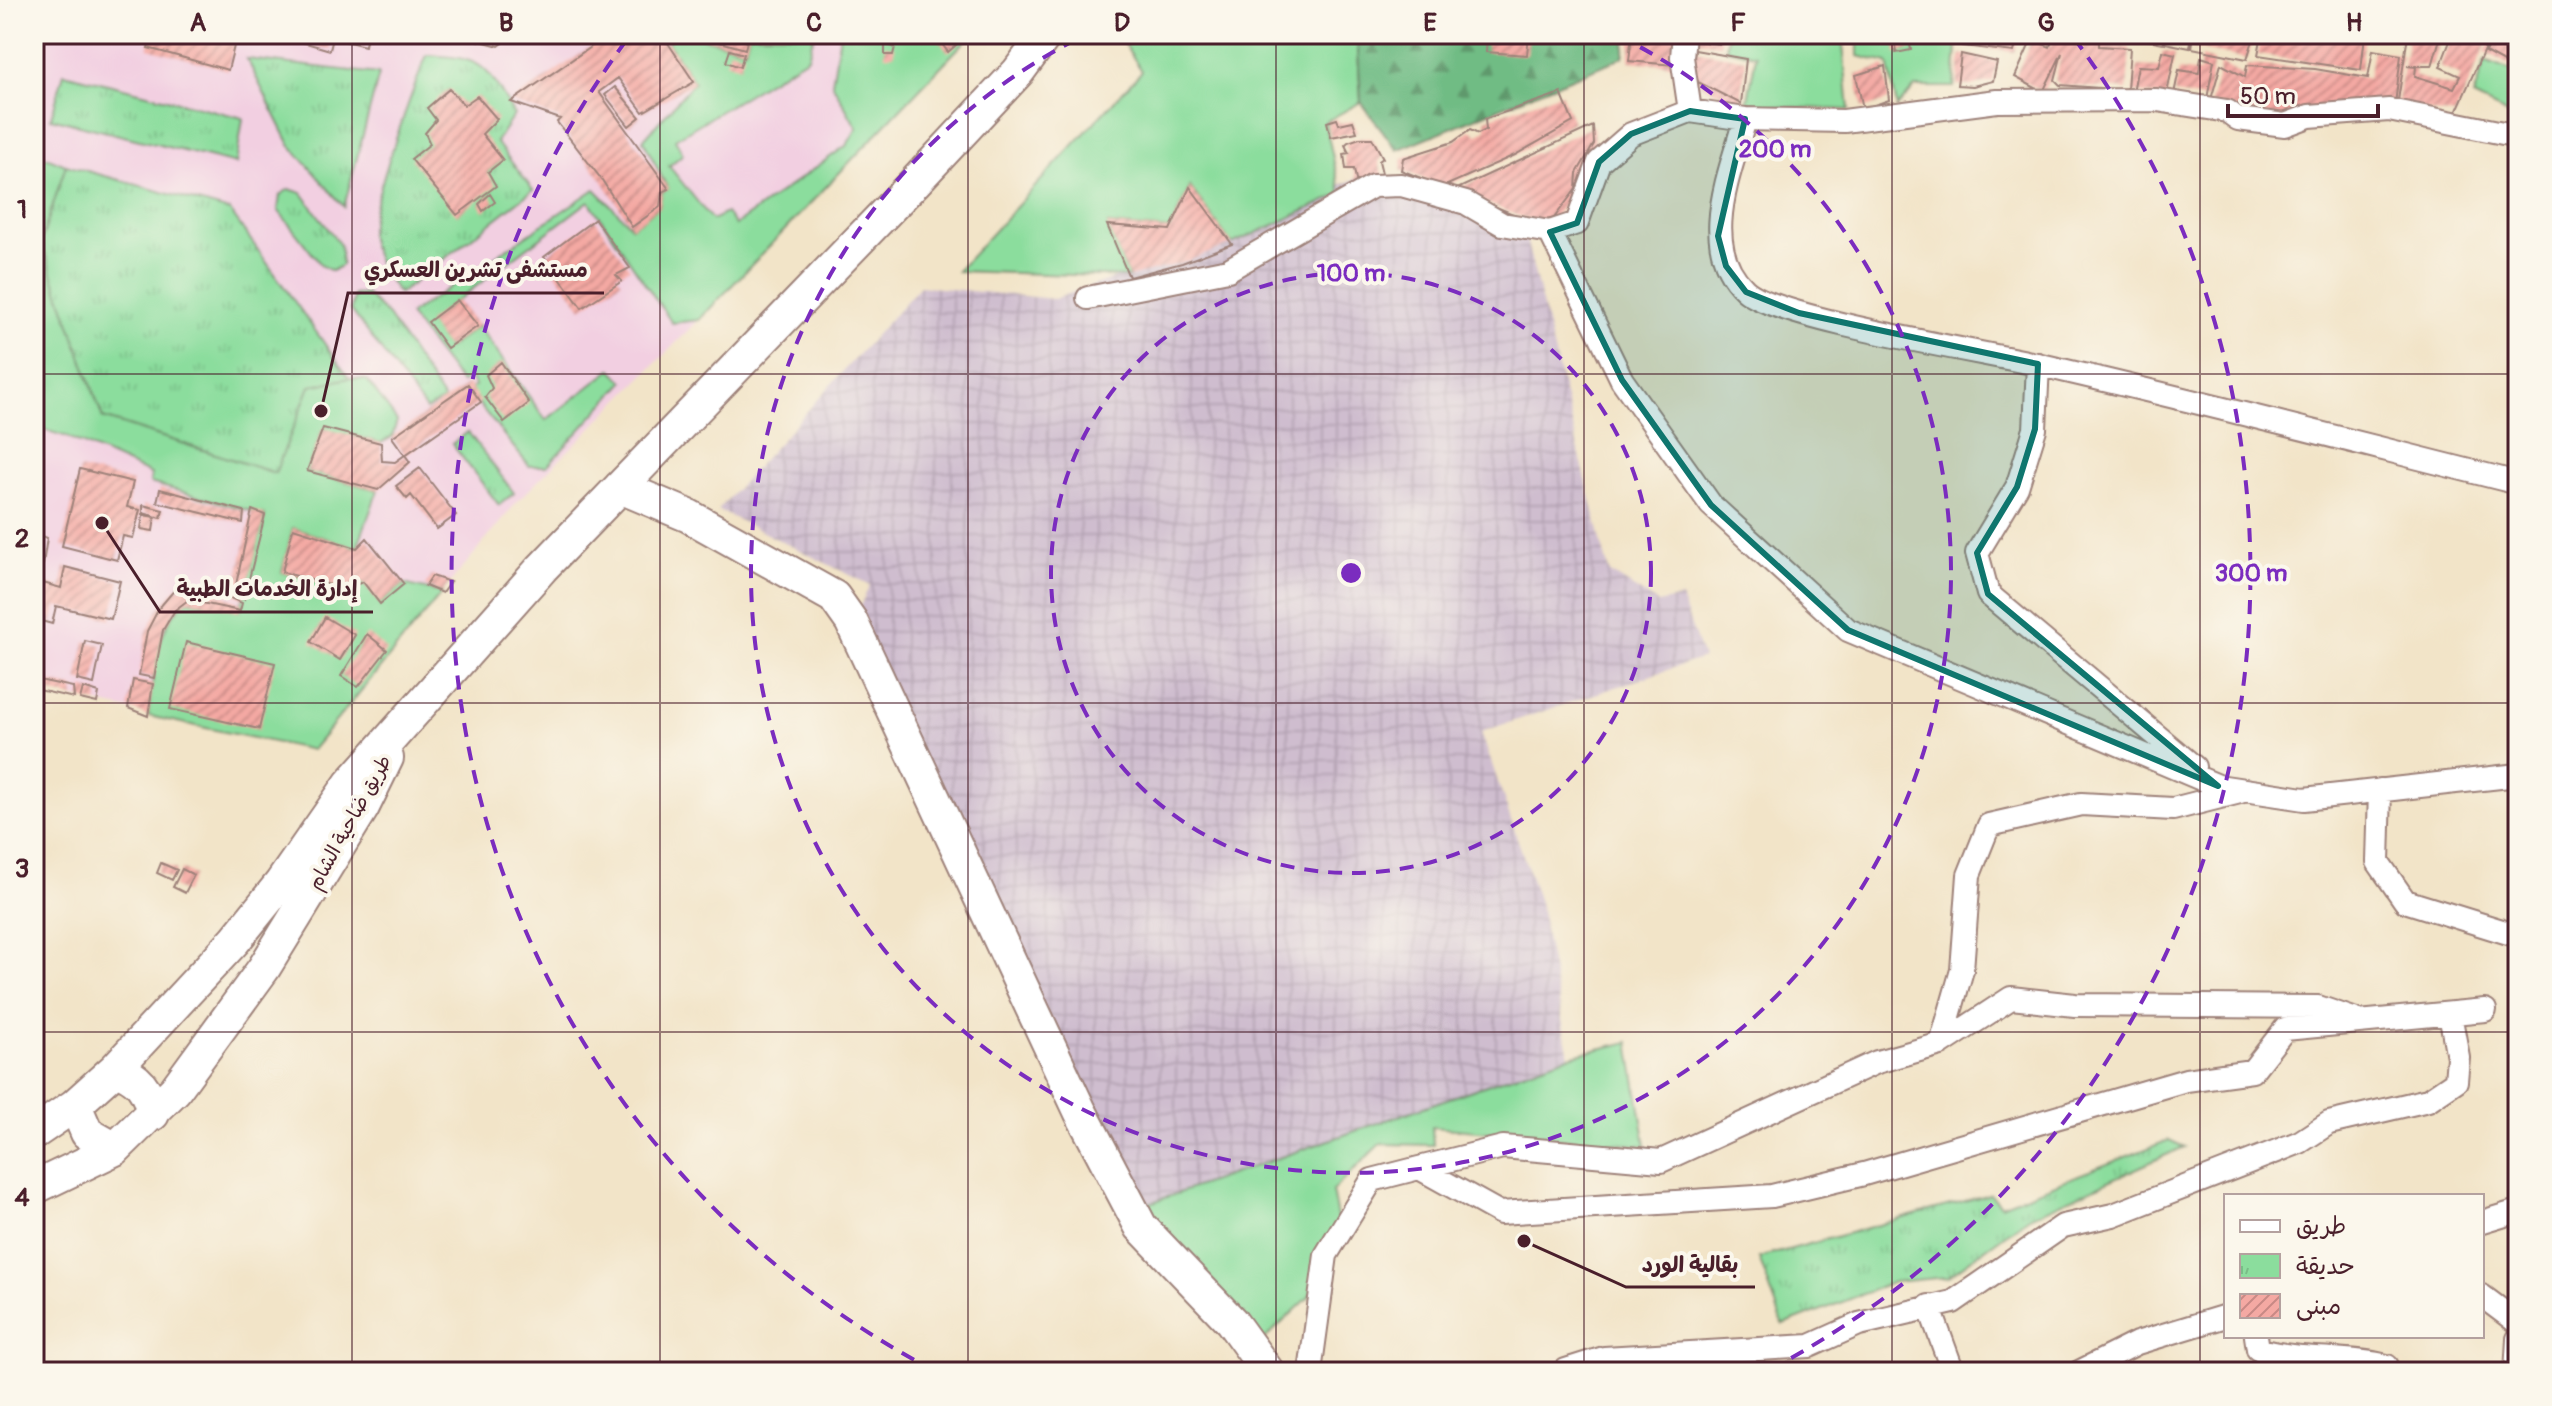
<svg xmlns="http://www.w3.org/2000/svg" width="2552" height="1406" font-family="Pangolin,'Playpen Sans Arabic',sans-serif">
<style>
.built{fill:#f2cfe1}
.industrial{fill:url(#industrial-grid)}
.green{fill:#8bdd9d;stroke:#6a7e64;stroke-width:2}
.forest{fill:url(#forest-firs);stroke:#5d6e58;stroke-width:2}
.park{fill:url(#park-tufts);stroke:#6a7e64;stroke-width:2}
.building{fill:url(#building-hatch)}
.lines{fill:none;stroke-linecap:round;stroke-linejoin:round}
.street-casing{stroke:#9e827a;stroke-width:26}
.secondary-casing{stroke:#9e827a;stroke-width:36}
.street{stroke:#fff;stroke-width:22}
.secondary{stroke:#fff;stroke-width:32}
.marked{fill:#0f766e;fill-opacity:0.2;stroke:#0f766e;stroke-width:6;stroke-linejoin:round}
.grid{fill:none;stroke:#4a1f2b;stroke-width:2;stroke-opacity:0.55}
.ring{fill:none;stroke:#7b2cbf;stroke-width:4;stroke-dasharray:14 10}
.labels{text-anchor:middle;stroke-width:8;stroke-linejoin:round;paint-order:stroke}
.street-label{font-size:20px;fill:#4a1f2b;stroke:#fbf7ec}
.centre{fill:#7b2cbf;stroke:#fbf7ec;stroke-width:4}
.ring-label{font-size:24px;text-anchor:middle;font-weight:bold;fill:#7b2cbf;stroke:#fbf7ec;stroke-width:8;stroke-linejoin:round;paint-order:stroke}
.leader{fill:none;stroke:#4a1f2b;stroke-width:3}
.callout-dot{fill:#4a1f2b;stroke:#fbf7ec;stroke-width:3}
.callout-label{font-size:22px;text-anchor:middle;font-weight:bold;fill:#4a1f2b;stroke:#fbf7ec;stroke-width:8;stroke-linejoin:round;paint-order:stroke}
.neatline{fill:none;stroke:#4a1f2b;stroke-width:3}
.grid-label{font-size:26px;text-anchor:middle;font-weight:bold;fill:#4a1f2b}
</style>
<defs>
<pattern id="industrial-grid" width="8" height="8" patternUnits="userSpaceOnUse" patternTransform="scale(2)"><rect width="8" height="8" fill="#cfbdcf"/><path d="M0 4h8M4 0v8" fill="none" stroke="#b3a2b2"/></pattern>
<pattern id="forest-firs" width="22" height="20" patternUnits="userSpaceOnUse" patternTransform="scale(2)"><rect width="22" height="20" fill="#70bc84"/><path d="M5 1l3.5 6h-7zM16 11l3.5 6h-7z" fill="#5e986c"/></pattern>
<pattern id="park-tufts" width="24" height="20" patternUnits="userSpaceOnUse" patternTransform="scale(2)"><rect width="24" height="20" fill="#8bdd9d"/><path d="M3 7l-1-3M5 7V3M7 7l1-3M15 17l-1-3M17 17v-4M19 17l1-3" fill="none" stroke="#79bd87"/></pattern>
<pattern id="building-hatch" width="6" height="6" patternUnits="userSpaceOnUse" patternTransform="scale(2)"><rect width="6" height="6" fill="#f4a9a3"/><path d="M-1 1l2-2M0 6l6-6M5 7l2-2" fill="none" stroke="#c88985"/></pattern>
</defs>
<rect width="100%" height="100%" fill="#fbf7ec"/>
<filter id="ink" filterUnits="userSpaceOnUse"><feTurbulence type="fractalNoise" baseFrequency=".0125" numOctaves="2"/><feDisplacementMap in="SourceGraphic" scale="16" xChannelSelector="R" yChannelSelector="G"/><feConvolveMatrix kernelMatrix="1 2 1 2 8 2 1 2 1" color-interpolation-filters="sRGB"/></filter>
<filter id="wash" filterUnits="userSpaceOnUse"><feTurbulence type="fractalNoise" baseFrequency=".006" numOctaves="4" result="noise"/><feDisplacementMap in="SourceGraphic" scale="32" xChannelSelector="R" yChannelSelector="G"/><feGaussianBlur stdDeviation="1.8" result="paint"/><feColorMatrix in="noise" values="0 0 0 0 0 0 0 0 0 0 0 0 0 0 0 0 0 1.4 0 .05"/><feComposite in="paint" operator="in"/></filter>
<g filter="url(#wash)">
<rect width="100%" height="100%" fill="#f2e4c8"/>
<path class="built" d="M34,34h936l1,1 -272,285 -182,182 -205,248 -278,-61z"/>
<path class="industrial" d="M1376,172l146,51 87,349 49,31 23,-5 22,60 -222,74 59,173 29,151 -442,155 -276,-586 19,-40 -152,-75 202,-224 134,13 170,-59 106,-52z"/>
<path class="green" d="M671,34h17l57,15 4,-15h65l-6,23 -133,82 8,15 -14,12 43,54 14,-7 9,12 112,-80 10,-17 -25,-45 8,-49 131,1 -272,285 -27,3 -83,-122 -160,121 19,26 30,-22 68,94 66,-51 12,13 -77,84h-18l-61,-75 7,-5 -6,-9 -8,6 -52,-68 186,-126 37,38 27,-20 3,-15 6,-3 -25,-49 51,-58 -26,-39z
M1118,34h239l4,68 -36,20 16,72 -109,50 -42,-57 -20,43 -62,-5 21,52 -172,-6 185,-200z
M1728,34h114l7,76 -102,-5 9,-50 -30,-6z
M1858,34h100l-4,53h-39l-18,20 -9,-44 -30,-7z
M2485,61l33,13v45l-45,-22z
M34,152l32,13 -25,77 62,176 172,55 35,-87 39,-8 18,2 30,41 -5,16 -11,6 -58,-14 -16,42 71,19 -21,58 -64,-20 -11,44 62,17 19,-7 17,21 24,-19 38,9 -130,157 -164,-34c6,-39 6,-91 40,-116l52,10 25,-95 -115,-32 1,-9 -83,-37 -34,-10z
M1629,1042l17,104 -214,-19 1,18 -53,-1 -48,47 7,37 -30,69 -59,56 -123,-142 442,-155z"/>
<path class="forest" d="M1357,34h31l23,8 10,-8h206l-4,23 -226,93 -36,-48z"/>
<path class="park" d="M427,55c58,3 59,10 87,60l-18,27 37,48 -134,104c-13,-17 -24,-33 -29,-55 -4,-23 45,-155 57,-184z
M247,59l132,15 -35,133 -54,-62z
M64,73l179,45 -7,46 -185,-46z
M66,165l164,46 119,167 -39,8 -35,87 -172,-55 -62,-176z
M289,189l13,4 38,52 2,20 -10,6 -10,-5 -44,-56 2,-15z
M366,294l22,22 56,84 -18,10 -75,-100 3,-15z
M468,432l46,61 -15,12 -47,-61z
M2169,1140l15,7 -155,70 -82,60 -53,5 -111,43 -24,-67 231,-64 11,11z"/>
<g id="blocks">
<path class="building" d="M152,34h85l-9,36 -80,-22z
M275,34h67l24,6 -1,6 -32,-8 -3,12z
M454,34h61l-16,12z
M609,34h27l32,9 26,39 -51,30 -25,-34 -19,14 70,97 -7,3 -2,15 -28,20 -30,-47 -45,-58 3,-3 -49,-17z
M692,34h57l-4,15z
M945,34h9l7,7 -13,11 -9,-12z
M1487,34h42l-2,21 -41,-3z
M1632,34h45l-3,31 -45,-4z
M1688,34h34l-2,10 -32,-4z
M1894,34h14l3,16 -15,3z
M1964,34h55l-5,18 -52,-6z
M2054,34l45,4v8l31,2 -3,42 -67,-5 -5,-5 7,-27 -19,39 -28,-15 17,-38 18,8z
M2115,34l52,1 25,-1 -2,14 -25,-5 2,-8 -4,8z
M2194,34l17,1 44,-1 -8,25 -55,-11z
M2262,34l103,1 -4,35 -103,-15z
M2465,34h26l-36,81 -58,-8 11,-72h33l-9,31h-25l9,1 -1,9 39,12 6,-12 -20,-9 12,-31 11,5z
M2494,34h24v36l-33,-18z
M885,45l10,2 -2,8h-8z
M730,50l14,4 -4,13 -14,-5z
M1695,50l51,9 -5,45 -43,-22 -5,-16z
M2373,50l28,5 -6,49 -119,15 -66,-16 11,-39 24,13 2,-12 68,4 53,9z
M2163,51l12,3 -9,44 -33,-6 5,-26 21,1z
M1961,54l36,8 -4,19 -20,5 -16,-1z
M2201,57l13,4 -7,38 -33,-5 5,-24 20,3z
M1885,66l4,34 -26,9 -7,-34z
M615,87l25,30 -11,9 -24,-31z
M449,89l15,16 13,-9 20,23 -15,15 21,26 -15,12 8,14 -39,29 -46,-56 19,-15 -5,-11 11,-13 -9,-12z
M1561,93l12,29 -58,33 -72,32 -42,-17 2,-12 50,-16 17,-12 8,4 8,-4 -1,-11z
M1337,119l2,5 14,-3 4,11 -26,5 -4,-15z
M1593,126l1,18 -17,29 -1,16 -22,29 -14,4 -22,-6 -63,-26z
M1360,138h12l11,20 -4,3 4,16 -26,8 -3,-16h-8l-2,-15 5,-1 -4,-8 3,-3z
M1190,187l42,57 -50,19 -53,14 -22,-52 63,5z
M490,194l5,8 -12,9 -4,-7z
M595,219l35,49 -14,7 6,6 -40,27 -38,-51z
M457,300l21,26 -31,22 -19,-26z
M501,362l28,41 -25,19 -19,-25 7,-9 -6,-13z
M468,384l13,18 -76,53 -13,-18z
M323,428l58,15 1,18 13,1 10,-7 5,7 -32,28 -71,-19z
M420,468l36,47 -19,14 -26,-34 -4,4 -11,-13z
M80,469l53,13 -6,25 13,3 -7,28 -10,-2 -6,24 -55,-14z
M160,489l84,22 -1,12 -86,-21z
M143,505l20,5 -2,8 -18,-5z
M252,510l13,5 -21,84 -10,-5z
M143,515l12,2 -2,14 -12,-2z
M293,528l64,20 10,-10 37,46 -24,20 -17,-22 -19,7 -62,-17z
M36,534l11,4 -4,26 -9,-2z
M65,567l55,14 -9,38 -55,-13 -4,18 -18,-5 9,-36 18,5z
M34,568l7,2 -6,20h-1z
M432,576l18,6 -8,11 -17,-7z
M204,587l38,16 -2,8 -52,-11 -13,10 -12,20 -9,48 -15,-3 8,-44 12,-23 17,-20z
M325,617l30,18 -15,25 -29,-18z
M367,634l20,16 -29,37 -17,-11z
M85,641l17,4 -8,39 -17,-4z
M186,642l89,21 -16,66 -89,-20z
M34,679l39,8 1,11 -40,-9z
M133,680l20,4 -5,32 -20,-8z
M83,688l16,5 -2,10 -17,-4z
M161,863l16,7 -5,10 -15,-7z
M182,869l12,6 -9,18 -12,-6z"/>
</g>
</g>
<g filter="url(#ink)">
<use href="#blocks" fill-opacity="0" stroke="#9e827a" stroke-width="2"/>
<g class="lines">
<g class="street-casing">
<path id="street" d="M1684,34l-2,23 8,54
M1745,119c-14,53 -48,126 0,171 31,29 238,62 291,74 162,37 322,79 482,119
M1550,232l27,-9 22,-61 32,-28 59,-23 55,8 99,2 153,-20 160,-1 70,11 11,8 47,6 24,-9 80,-6 129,26
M1088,298l140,-28 145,-84 28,-1 65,18 36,21 48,8 72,148 89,125 137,125 370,156 86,13 214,-24
M2038,364l-3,65 -18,58 -40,66 11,41 206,173
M2380,790l-2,72 27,39 113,35
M2240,792l-67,17 -92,-5 -92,21 -20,50 -7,95 -21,74 70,-46 64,7 243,2 38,13
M1419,1168l84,-21 158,14 216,-99 64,-18
M2482,1222l36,-11
M2482,1296l36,27
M1929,1306l24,66
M2256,1336l2,13c42,13 86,6 129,17l-2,6
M1566,1370l38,-12 206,-12 49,-22 94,-22 110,-76 50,-11 187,-73 29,-19 99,-23 28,-19 2,-24 -8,-43
M1310,1372l16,-117 46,-75 47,-12 81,45 272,-17 92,-22 322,-94 66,-9 33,-42 200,-19
M2079,1372l58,-29 89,-27
M2516,1372l2,-33"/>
</g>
<g class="secondary-casing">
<path id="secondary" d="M620,487l69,29 145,81 17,24 229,490 61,116 90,94 37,51
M115,1069c24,8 33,20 38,45
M75,1105l12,28 28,16
M34,1133l41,-28 40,-36 120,-129 46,-57 69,-99 192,-216 374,-387 102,-109 28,-38
M34,1188l81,-39 60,-59 89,-122 99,-161 24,-49"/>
</g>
<use href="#street" class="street"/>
<use href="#secondary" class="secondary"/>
</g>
</g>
<path class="marked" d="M1690,111l55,8 -27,117 8,30 20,26 53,21 239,51 -3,65 -18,58 -40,66 11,41 230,192 -370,-156 -137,-125 -89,-125 -72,-148 27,-9 22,-61 32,-28z"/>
<path class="grid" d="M352,34v1338M660,34v1338M968,34v1338M1276,34v1338M1584,34v1338M1892,34v1338M2200,34v1338M34,374h2484M34,703h2484M34,1032h2484"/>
<g class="ring">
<circle cx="1351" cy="573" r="300"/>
<path d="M1619 36A600 600 0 1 1 1083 36"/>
<path d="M935 1371A900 900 0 0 1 628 38M2074 38A900 900 0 0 1 1767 1371"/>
</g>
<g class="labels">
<g class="street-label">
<text transform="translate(349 822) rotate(-61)" y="7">طريق ضاحية الشام</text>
</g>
</g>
<circle cx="1351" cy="573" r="12" class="centre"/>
<g class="ring-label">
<text x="1775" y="157">200 m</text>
<text x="1351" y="281">100 m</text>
<text x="2251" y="581">300 m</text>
</g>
<path class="leader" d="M321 411L348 293H604M102 523L160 612H373M1524 1241L1626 1287H1755"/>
<g class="callout-dot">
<circle cx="321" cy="411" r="8"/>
<circle cx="102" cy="523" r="8"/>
<circle cx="1524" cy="1241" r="8"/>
</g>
<g class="callout-label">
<text x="476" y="277">مستشفى تشرين العسكري</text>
<text x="267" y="596">إدارة الخدمات الطبية</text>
<text x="1690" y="1272">بقالية الورد</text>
</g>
<rect width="2552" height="1406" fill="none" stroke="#fbf7ec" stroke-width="88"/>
<rect x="2224" y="1194" width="260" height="144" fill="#fbf7ec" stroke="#b4a19f" stroke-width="2"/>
<rect x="2240" y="1220" width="40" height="12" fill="#ffffff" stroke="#b4a19f" stroke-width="2"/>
<text x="2296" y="1234" font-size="24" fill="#4a1f2b">طريق</text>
<rect x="2240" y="1254" width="40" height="24" fill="url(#park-tufts)" stroke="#b4a19f" stroke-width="2"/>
<text x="2296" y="1274" font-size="24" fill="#4a1f2b">حديقة</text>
<rect x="2240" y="1294" width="40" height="24" fill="url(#building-hatch)" stroke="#b4a19f" stroke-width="2"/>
<text x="2296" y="1314" font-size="24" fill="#4a1f2b">مبنى</text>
<path d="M2228 104v12h150v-12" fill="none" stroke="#4a1f2b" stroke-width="4"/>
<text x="2240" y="104" font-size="24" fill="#4a1f2b" stroke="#fbf7ec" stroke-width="6" paint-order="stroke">50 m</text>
<rect x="44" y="44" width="2464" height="1318" class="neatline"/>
<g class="grid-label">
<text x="198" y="31">A</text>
<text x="506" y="31">B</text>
<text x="814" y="31">C</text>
<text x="1122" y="31">D</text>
<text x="1430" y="31">E</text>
<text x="1738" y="31">F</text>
<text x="2046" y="31">G</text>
<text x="2354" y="31">H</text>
<text x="22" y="218">1</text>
<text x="22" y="547">2</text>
<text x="22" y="877">3</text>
<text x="22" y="1206">4</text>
</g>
</svg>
